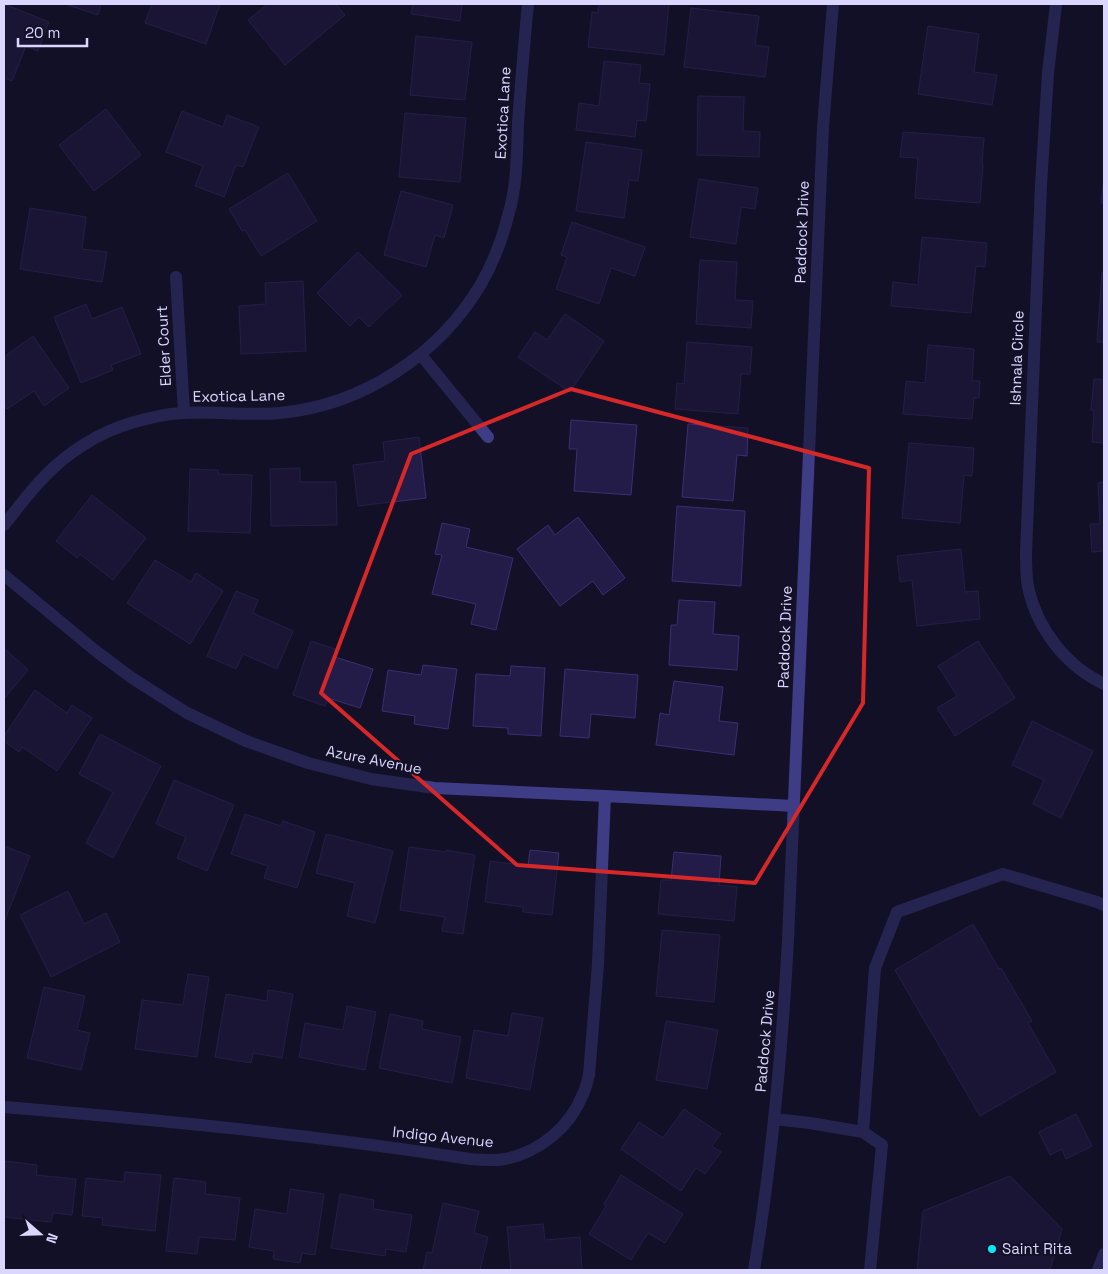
<svg xmlns="http://www.w3.org/2000/svg" width="1108" height="1274" font-family="'Space Grotesk',sans-serif">
<style>
.building{fill:#241c48;stroke:#3b2e73}
.lines{fill:none;stroke-linecap:round;stroke-linejoin:round}
.minor{stroke:#3d3c85;stroke-width:12}
.marked{fill:none;stroke:#d62828;stroke-width:4;stroke-linejoin:round}
.poi-dot{fill:#05e8fb;stroke:#131027;stroke-width:2}
.labels{text-anchor:middle;stroke-width:4.5;stroke-linejoin:round;paint-order:stroke}
.street-label{font-size:15px;fill:#dad6fe;stroke:#131027}
.poi-label{font-size:15px;fill:#dad6fe;stroke:#131027;text-anchor:start}
</style>
<rect width="100%" height="100%" fill="#131027"/>
<path class="building" d="M4,4l45,18 -11,29 -12,-5 -14,35 -8,-3z
M65,4h36l-3,11z
M152,4h68l-14,40 -61,-21z
M268,4h68l9,11 -60,50 -37,-45z
M413,4h49l-2,17 -49,-7z
M599,4h70l-5,51 -76,-8 4,-35 6,1z
M691,8l68,8 -4,29 14,2 -4,30 -81,-10z
M928,26l51,8 -5,38 23,3 -5,30 -74,-11z
M416,36l56,6 -7,58 -55,-5z
M604,61l37,4 -2,18 11,1 -4,37 -9,-1 -2,17 -59,-7 3,-27 20,3z
M698,96l46,1 -1,34 17,1 -1,25 -62,-2z
M106,109l35,46 -47,36 -35,-46z
M182,111l41,16 4,-12 32,12 -16,40 -7,-2 -12,32 -29,-11 8,-20 -37,-14z
M405,113l61,5 -6,64 -61,-5z
M903,132l81,6 -2,26h1l-3,39 -65,-5 3,-40 -18,-1z
M586,142l56,8 -4,31 -9,-1 -5,38 -48,-7z
M288,173l29,48 -56,35 -16,-26 -3,1 -13,-22z
M1104,178v26l-3,-1z
M699,179l59,9 -3,21 -14,-2 -5,37 -46,-7z
M401,191l52,14 -9,33 -9,-3 -9,32 -42,-12z
M30,208l56,9 -4,32 25,3 -5,30 -82,-13z
M572,222l73,25 -10,29 -24,-8 -12,36 -43,-15 11,-32 -6,-2z
M922,237l65,6 -2,24 -9,-1 -5,47 -80,-7 2,-24 25,3z
M358,252l44,43 -33,32 -10,-10 -9,9 -33,-33z
M700,260l37,2 -2,38 18,1 -2,27 -55,-4z
M1102,272h2v70h-7z
M303,281l3,70 -65,3 -2,-48 27,-2 -1,-21z
M86,304l6,15 30,-12 19,47 -30,11 2,5 -32,13 -27,-66z
M565,314l39,27 -34,51 -52,-35 17,-25 12,8z
M33,336l36,52 -25,18 -10,-15 -27,18 -3,-4v-48z
M687,342l65,5 -2,27h-9l-3,40 -63,-5 2,-26 7,1z
M928,345l46,4 -2,32h8l-1,17h-5l-2,21 -69,-5 3,-33 19,2z
M1094,379l10,1v63l-12,-1 2,-32h-3z
M571,420l66,5 -6,70 -57,-4 3,-42h-8z
M688,424l60,4 -1,28 -10,-1 -4,46 -51,-4z
M419,437l7,61 -68,8 -5,-41 32,-4 -2,-19z
M909,443l65,5 -2,28 -8,-1 -4,48 -58,-5z
M300,468v14h36l1,43 -66,1 -1,-57z
M190,469l28,1v4l34,1 -2,58 -62,-2z
M1104,482v69l-12,1 -2,-28h10l-2,-41z
M92,495l54,43 -33,42 -33,-26 -3,4 -21,-17z
M677,506l68,5 -4,75 -69,-5z
M578,517l47,61 -22,17 -10,-14 -33,25 -43,-57 31,-24 7,10z
M442,523l28,6 -4,18 47,11 -17,72 -25,-6 5,-20 -44,-10 10,-39 -7,-1z
M961,549l4,43 13,-1 2,28 -63,7 -5,-46 -12,2 -3,-26z
M155,560l36,22 5,-9 27,18 -33,53 -63,-41z
M236,591l22,9 -5,13 40,18 -16,38 -34,-15 -7,15 -29,-13z
M679,600l36,2 -2,32 26,2 -2,34 -68,-5 2,-40h6z
M311,641l27,9 -3,7 38,12 -13,39 -32,-10 -3,8 -32,-11z
M978,641l37,57 -60,38 -18,-28 20,-12 -19,-30z
M4,648l24,22 -24,29z
M423,665l34,4 -9,60 -34,-5 1,-8 -33,-5 6,-41 33,5z
M511,666l34,2 -4,68 -33,-2v-6l-35,-2 3,-52 34,2z
M565,669l73,6 -3,43 -44,-4 -2,24 -29,-2z
M674,681l49,6 -4,34 19,2 -4,32 -78,-10 4,-32 9,2z
M35,690l32,23 5,-8 20,13 -35,53 -35,-24 -3,5 -15,-11v-5z
M1032,721l61,30 -32,67 -28,-14 11,-24 -32,-15z
M100,734l61,32 -48,92 -27,-15 27,-51 -34,-18z
M174,780l60,25 -27,66 -30,-13 9,-21 -30,-13z
M245,814l36,12 2,-5 32,11 -18,56 -33,-10 4,-12 -37,-12z
M326,834l67,17 -18,72 -28,-7 8,-33 -39,-10z
M4,846l26,10 -25,64h-1z
M409,847l37,5v-2l29,5 -12,79 -21,-3 3,-14 -45,-7z
M530,850l29,3 -7,62 -29,-3v-5l-38,-5 5,-41 38,5z
M674,852l47,4 -2,29 18,2 -3,34 -76,-7 3,-34h10z
M68,891l16,33 22,-11 14,29 -69,35 -31,-62z
M973,924l26,45 2,-1 31,53 -4,2 28,49 -76,44 -85,-146z
M662,930l58,5 -6,67 -58,-6z
M188,974l21,3 -12,80 -62,-8 7,-49 41,5z
M44,987l41,9 -8,34 13,3 -9,37 -54,-12z
M268,990l25,4 -11,64 -29,-5 -2,10 -36,-6 11,-63 41,7z
M347,1006l29,6 -11,58 -66,-13 6,-34 38,7z
M512,1013l31,5 -13,72 -64,-12 8,-48 34,6z
M390,1014l33,7 -1,8 39,8 -9,46 -73,-15z
M666,1021l52,9 -11,59 -51,-9z
M684,1109l37,25 -9,12 9,6 -16,22 -9,-6 -15,23 -60,-42 18,-27 24,16z
M1076,1114l16,32 -26,13 -4,-10 -12,6 -11,-23z
M5,1161l32,4 -1,10 40,4 -4,36 -19,-2 -2,9 -47,-5z
M125,1172l36,3 -6,56 -53,-6 1,-7 -21,-2 4,-38 38,4z
M621,1175l62,39 -18,29 -17,-10 -17,27 -42,-26 17,-28 -2,-2z
M1010,1176l52,53 -12,41h-133l6,-59z
M174,1178l32,4 -1,12 35,4 -5,42 -36,-3 -2,17 -31,-3z
M290,1189l34,5 -9,61 -13,-2 -2,10 -27,-4 1,-8 -25,-4 6,-38 32,5z
M340,1194l34,6 -1,9 39,6 -6,37 -20,-3 -1,7 -54,-8z
M443,1203l36,8 -5,22 14,4 -8,33h-57l4,-18 5,1z
M543,1224l2,16 35,-3 2,33h-71l-4,-43z"/>
<g class="lines">
<path class="minor" d="M1056,4l-8,69 -7,112 -15,368c0,12 0,23 2,34 9,42 38,79 76,97
M176,277l8,136
M421,355l67,82
M4,525c13,-16 26,-34 41,-49 23,-24 55,-44 86,-53 17,-5 34,-9 51,-10 32,-2 65,3 98,0 83,-8 159,-58 201,-129 12,-21 21,-44 27,-68 9,-29 9,-62 10,-93 3,-40 6,-79 10,-119
M4,575l93,77 35,26 55,35 59,28 62,22 63,16 64,9 170,8 189,10
M4,1107c156,13 311,28 466,52 12,1 24,2 35,0 35,-7 65,-32 78,-65 3,-6 4,-12 6,-19l9,-111 7,-168
M774,1119l36,4 53,9 12,-164 22,-56 106,-38 94,28 7,3
M863,1132l19,13 -12,125
M754,1270c18,-109 28,-219 34,-330l35,-813 10,-123
M1098,1270l6,-16"/>
</g>
<path d="M0 0H1108V1274H0ZM571,389l298,79 -6,235 -108,180 -238,-18 -196,-172 90,-239z" fill="#131027" fill-opacity=".55" fill-rule="evenodd"/>
<path class="marked" d="M571,389l298,79 -6,235 -108,180 -238,-18 -196,-172 90,-239z"/>
<circle class="poi-dot" cx="992" cy="1249" r="5"/>
<g class="labels">
<g class="street-label">
<text transform="translate(503 113) rotate(-87)" y="5">Exotica Lane</text>
<text transform="translate(802 232) rotate(-88)" y="5">Paddock Drive</text>
<text transform="translate(164 346) rotate(-93)" y="5">Elder Court</text>
<text transform="translate(1017 358) rotate(-88)" y="5">Ishnala Circle</text>
<text transform="translate(239 396) rotate(-1)" y="5">Exotica Lane</text>
<text transform="translate(785 637) rotate(-88)" y="5">Paddock Drive</text>
<text transform="translate(374 760) rotate(11)" y="5">Azure Avenue</text>
<text transform="translate(765 1041) rotate(-85)" y="5">Paddock Drive</text>
<text transform="translate(443 1137) rotate(6)" y="5">Indigo Avenue</text>
</g>
<g class="poi-label">
<text x="1002" y="1254">Saint Rita</text>
</g>
</g>
<rect width="1108" height="1274" fill="none" stroke="#dad6fe" stroke-width="10"/>
<g transform="translate(40 1234) rotate(110)" stroke="#131027" stroke-width="4" paint-order="stroke">
<path d="M0-4L9 19L0 12L-9 19Z" fill="#dad6fe"/>
<text y="-8" font-size="14" font-weight="bold" text-anchor="middle" fill="#dad6fe">N</text>
</g>
<path d="M18 38v8h69v-8" fill="none" stroke="#dad6fe" stroke-width="2.5"/>
<text x="25" y="38" font-size="15" fill="#dad6fe" stroke="#131027" stroke-width="4" paint-order="stroke">20 m</text>
</svg>
